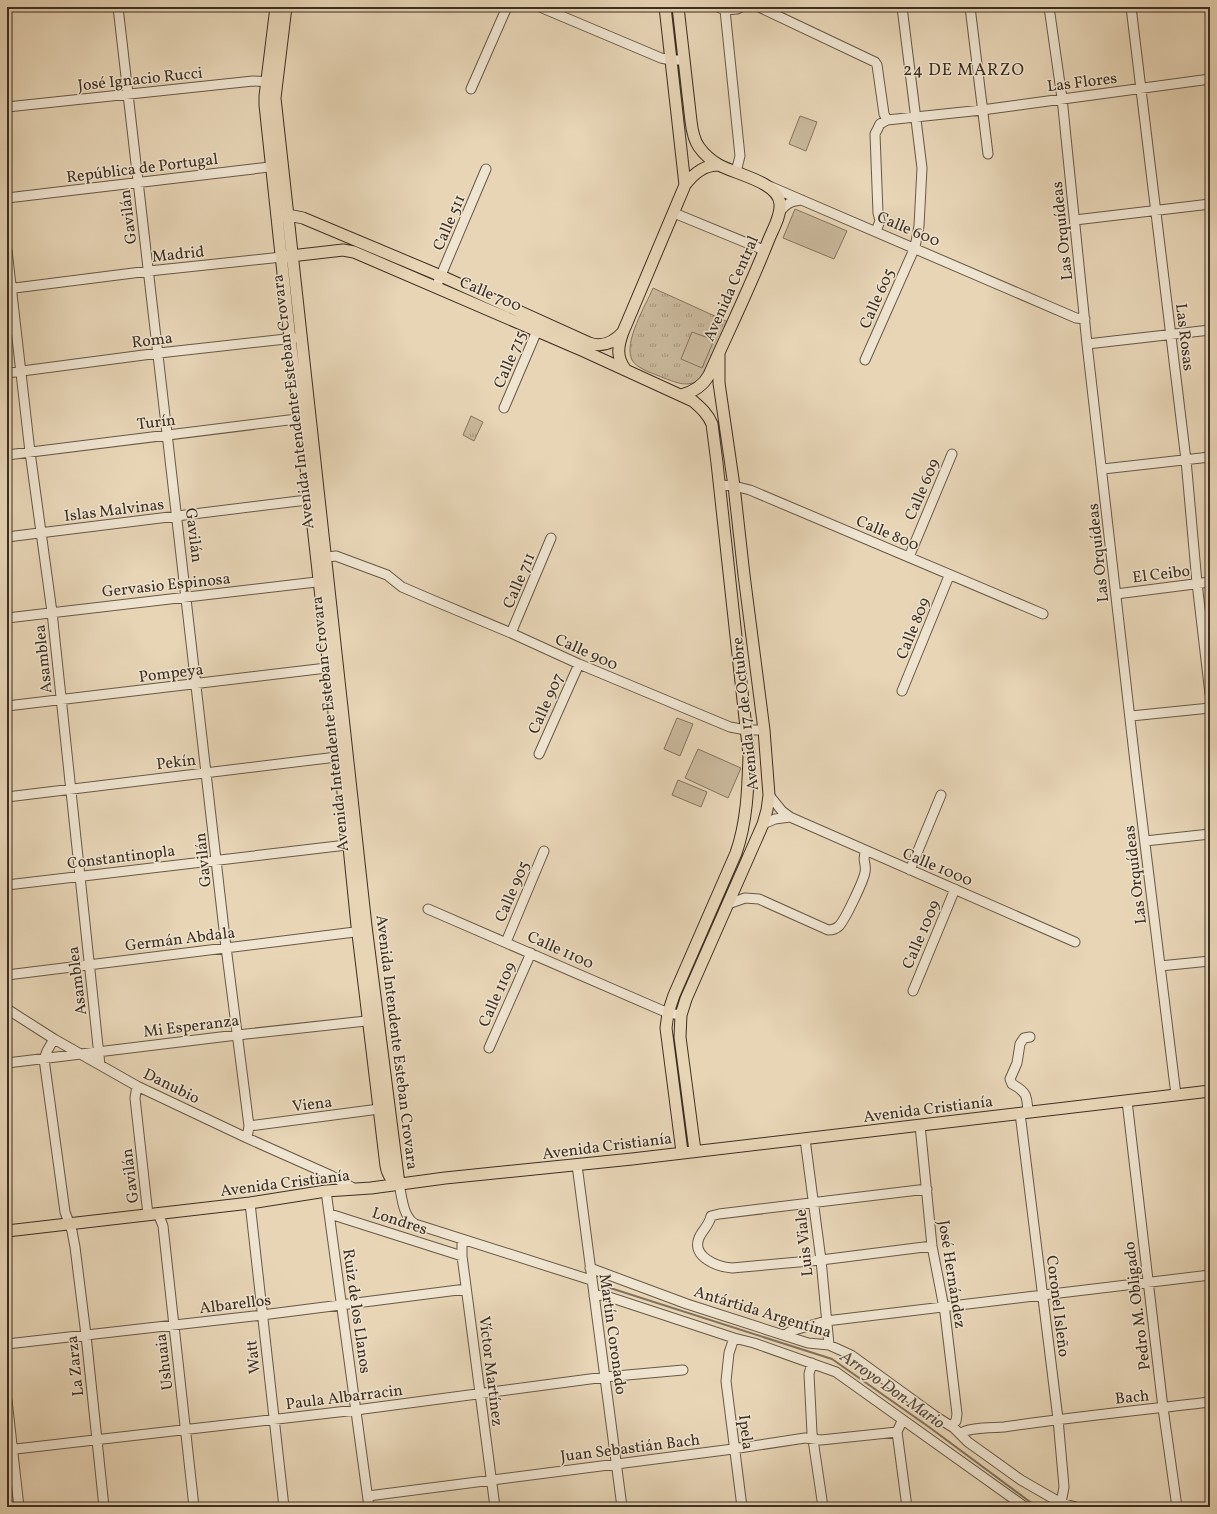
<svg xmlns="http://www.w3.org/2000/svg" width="1217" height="1514" font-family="Vollkorn,serif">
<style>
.park{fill:url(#park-tufts);stroke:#84745f}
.pitch{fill:#cab99d;stroke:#84745f}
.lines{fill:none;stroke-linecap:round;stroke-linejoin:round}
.stream{stroke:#80705c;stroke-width:2}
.minor-casing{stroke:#685846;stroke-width:11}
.major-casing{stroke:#3d2e21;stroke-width:13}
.minor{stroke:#efe4d0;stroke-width:9}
.major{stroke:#e7d5b6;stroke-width:11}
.labels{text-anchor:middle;stroke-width:3;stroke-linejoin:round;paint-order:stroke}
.street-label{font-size:16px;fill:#3d2e21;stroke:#efe4d0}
.neighbourhood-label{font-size:17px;letter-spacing:1px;fill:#3d2e21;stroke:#efe4d0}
.water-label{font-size:17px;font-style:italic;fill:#594a3a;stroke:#efe4d0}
</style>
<defs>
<pattern id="park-tufts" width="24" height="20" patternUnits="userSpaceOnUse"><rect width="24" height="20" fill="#cab99d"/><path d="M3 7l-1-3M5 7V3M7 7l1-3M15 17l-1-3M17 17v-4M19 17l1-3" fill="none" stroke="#a59780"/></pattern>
</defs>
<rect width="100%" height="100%" fill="#e7d5b6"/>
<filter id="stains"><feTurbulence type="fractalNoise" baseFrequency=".005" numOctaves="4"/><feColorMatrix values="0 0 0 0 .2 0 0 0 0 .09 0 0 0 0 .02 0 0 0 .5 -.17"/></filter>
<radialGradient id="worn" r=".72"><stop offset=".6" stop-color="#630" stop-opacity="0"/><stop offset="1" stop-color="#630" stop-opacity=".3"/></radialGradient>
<path class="park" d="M653,288l75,34 -27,57c-14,9 -23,4 -37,-1 -9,-4 -27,-9 -32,-18 -9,-18 14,-55 21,-72z
M471,416l12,6 -9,19 -11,-6z"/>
<path class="pitch" d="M800,116l17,6 -11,29 -17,-7z
M795,209l52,22 -13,28 -51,-21z
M692,332l22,8 -12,28 -21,-9z
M677,718l16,6 -13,32 -16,-7z
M698,749l43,19 -13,30 -43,-20z
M678,780l29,12 -6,15 -29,-12z"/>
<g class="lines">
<path class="stream" d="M604,1286l228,73 97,68 108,80"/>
<g class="minor-casing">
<path id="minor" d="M118,7l108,940 23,179 -2,12
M540,7l121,51 10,2h12
M718,7l7,3 15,146 -4,16
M759,7l116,55 2,3 7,49 3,6
M970,7l18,147
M1049,7l13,91 25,246 49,427 40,324
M1131,7l55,453 11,123 13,111
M725,10l12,-1 4,-2
M471,89l36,-82
M7,107l246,-26 20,1
M769,186l307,132 9,1
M7,198l271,-32
M674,213l90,37
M779,213c7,-9 11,-12 23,-13
M1075,220l135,-16
M876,231l4,-10 -2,-8 -3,-79 5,-10 7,-4 95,-10 228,-31
M7,250l23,202 22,160 48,453
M436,287l50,-118
M7,289l142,-18 133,-14
M1087,344l123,-14
M865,360l50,-113 4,-21 3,-58 -20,-161
M7,373l152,-20 136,-15
M504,408l35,-82
M7,455l298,-37
M1103,469l107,-12
M720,485l14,1 16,4 293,124
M7,537l308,-38
M326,557l10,-1 51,19 15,12 28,12 81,34 68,31 151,63 16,3h18
M909,557l43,-103
M1116,594l94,-12
M7,618l318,-37
M511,633l40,-95
M902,691l47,-115
M7,706l328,-39
M1131,716l79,-8
M539,754l40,-90
M769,795l13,16 8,6 285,125
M7,797l338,-41
M763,824l12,-5 15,-2
M1145,841l65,-7
M910,870l31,-75
M7,885l348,-41
M728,904l17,-6 14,1 69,31c5,0 8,-1 11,-4 6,-6 25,-46 26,-54 2,-9 -4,-12 1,-21
M428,909l240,104 13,2
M506,942l38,-91
M1160,966l50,-5
M7,975l356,-44
M913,991l42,-102
M7,1009l47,30 83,47 110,52 83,37 25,14
M54,1039l-7,12 -3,8 21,153 7,19 3,16 11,88 18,172
M489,1048l42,-95
M7,1063l230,-28 138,-15
M137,1086l-2,12 13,117
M1127,1101l36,307 14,99
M1028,1112c-1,-16 -1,-20 -16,-28l-2,-5 7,-16 3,-19 4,-6 6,-1
M1020,1113l38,306 6,68 -3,16
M920,1125l12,121 13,67 12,101 -1,7 -5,5
M249,1126l130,-17
M805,1139l16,121 8,85
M577,1165l45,342
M399,1184c3,13 4,33 16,40l176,56
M927,1189l-208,25 -8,2c-2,10 -9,14 -12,22 -8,19 19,29 33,30l89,-8 111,-14
M326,1191l43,316
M250,1203l34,304
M158,1213l5,13 31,281
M330,1214l132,42
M462,1240v16l33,251
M590,1268l97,36 121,39 21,2 22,10 84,61 19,12 14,14 53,38 40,23 15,4
M594,1296l9,-1 131,43 20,5 82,29 189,135
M785,1335l6,-4 35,-10 384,-46
M734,1338l-5,15 -3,28 16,126
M7,1344l255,-29 204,-26
M812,1363l-3,11 3,59 11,74
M7,1400l12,107
M902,1421l-5,11 10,75
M960,1434c7,-7 33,-6 44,-7 69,-10 137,-17 206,-25
M7,1450l349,-40 249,-33 78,-7
M368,1496l365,-47 72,-11 16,2 76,-8"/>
</g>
<g class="major-casing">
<path id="major" d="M276,7l-11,89v9l25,234 20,161 38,337 9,89 29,240c2,10 5,13 13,18
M286,7l-11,91 91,828 33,258
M665,7l20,178
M678,7l13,114c1,9 3,19 8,26 5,7 13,14 20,18 16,9 60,17 61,39 1,12 -7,25 -11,35 -18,46 -40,91 -60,136 -6,11 -16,17 -28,20
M281,216l7,-1 15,3 138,58 148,67c14,5 25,-1 34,-11
M282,257l61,-7 11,2 232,100 107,49c8,7 15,13 19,23l5,39 32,292c-1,33 -2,67 -13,98l-62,142 -6,18 -2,15 16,124
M625,369c-9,-13 -7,-23 -2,-37l62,-147c9,-12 19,-20 34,-20
M695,1151l-15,-114 1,-22 5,-16 77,-175 4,-14 2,-15 -5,-65 -20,-155 -10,-89 -15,-103v-29
M7,1231l243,-28 76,-12 45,-3 74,-10 187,-19 578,-68"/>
</g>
<use href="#minor" class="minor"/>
<use href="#major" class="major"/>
</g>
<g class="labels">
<g class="street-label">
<text transform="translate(140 78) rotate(-6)" y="6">José Ignacio Rucci</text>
<text transform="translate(1082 81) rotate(-7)" y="6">Las Flores</text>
<text transform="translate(142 167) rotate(-7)" y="6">República de Portugal</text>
<text transform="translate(127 217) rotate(-97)" y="6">Gavilán</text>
<text transform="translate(448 222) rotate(-67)" y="6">Calle 511</text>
<text transform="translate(909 228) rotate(23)" y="6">Calle 600</text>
<text transform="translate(1061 231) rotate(-96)" y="6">Las Orquídeas</text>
<text transform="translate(178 253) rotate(-6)" y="6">Madrid</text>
<text transform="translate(730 288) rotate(-66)" y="6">Avenida Central</text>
<text transform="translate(491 293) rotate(23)" y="6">Calle 700</text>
<text transform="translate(876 298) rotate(-66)" y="6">Calle 605</text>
<text transform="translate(1186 337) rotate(83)" y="6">Las Rosas</text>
<text transform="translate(152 339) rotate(-7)" y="6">Roma</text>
<text transform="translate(509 359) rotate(-67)" y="6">Calle 715</text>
<text transform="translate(292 402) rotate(-97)" y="6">Avenida Intendente Esteban Crovara</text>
<text transform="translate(156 421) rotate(-7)" y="6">Turín</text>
<text transform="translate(921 489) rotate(-67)" y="6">Calle 609</text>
<text transform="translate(114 509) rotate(-7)" y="6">Islas Malvinas</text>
<text transform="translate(888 532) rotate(23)" y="6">Calle 800</text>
<text transform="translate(195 535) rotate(83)" y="6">Gavilán</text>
<text transform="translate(1097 553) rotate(-96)" y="6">Las Orquídeas</text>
<text transform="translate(1161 573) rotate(-7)" y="6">El Ceibo</text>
<text transform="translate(518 580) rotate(-67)" y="6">Calle 711</text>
<text transform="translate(166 584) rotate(-6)" y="6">Gervasio Espinosa</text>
<text transform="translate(912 628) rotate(-68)" y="6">Calle 809</text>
<text transform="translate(587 651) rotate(24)" y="6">Calle 900</text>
<text transform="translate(42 659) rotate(-96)" y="6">Asamblea</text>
<text transform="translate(171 672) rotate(-7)" y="6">Pompeya</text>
<text transform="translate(545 703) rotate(-66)" y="6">Calle 907</text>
<text transform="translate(744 714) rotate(-96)" y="6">Avenida 17 de Octubre</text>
<text transform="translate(329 724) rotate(-96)" y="6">Avenida Intendente Esteban Crovara</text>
<text transform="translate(176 761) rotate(-7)" y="6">Pekín</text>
<text transform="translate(121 856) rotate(-7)" y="6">Constantinopla</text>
<text transform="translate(202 860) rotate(-96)" y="6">Gavilán</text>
<text transform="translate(938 866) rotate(23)" y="6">Calle 1000</text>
<text transform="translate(1134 875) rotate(-97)" y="6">Las Orquídeas</text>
<text transform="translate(511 891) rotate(-67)" y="6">Calle 905</text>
<text transform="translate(920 934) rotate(-67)" y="6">Calle 1009</text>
<text transform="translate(180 938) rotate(-7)" y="6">Germán Abdala</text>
<text transform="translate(561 949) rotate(24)" y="6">Calle 1100</text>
<text transform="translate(76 981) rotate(-97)" y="6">Asamblea</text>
<text transform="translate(496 994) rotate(-66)" y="6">Calle 1109</text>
<text transform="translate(191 1025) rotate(-7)" y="6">Mi Esperanza</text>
<text transform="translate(398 1042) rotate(83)" y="6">Avenida Intendente Esteban Crovara</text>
<text transform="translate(172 1085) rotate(26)" y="6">Danubio</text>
<text transform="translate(312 1103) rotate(-7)" y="6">Viena</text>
<text transform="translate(928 1108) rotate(-7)" y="6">Avenida Cristianía</text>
<text transform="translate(607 1145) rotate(-7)" y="6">Avenida Cristianía</text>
<text transform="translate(129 1176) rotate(-97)" y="6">Gavilán</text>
<text transform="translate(285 1182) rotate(-7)" y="6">Avenida Cristianía</text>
<text transform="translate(400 1220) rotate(18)" y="6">Londres</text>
<text transform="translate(803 1243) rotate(-96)" y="6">Luis Viale</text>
<text transform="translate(953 1274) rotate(81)" y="6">José Hernández</text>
<text transform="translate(235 1303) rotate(-7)" y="6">Albarellos</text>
<text transform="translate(1059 1306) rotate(83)" y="6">Coronel Isleño</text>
<text transform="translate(1136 1306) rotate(-97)" y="6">Pedro M. Obligado</text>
<text transform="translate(358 1311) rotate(82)" y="6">Ruiz de los Llanos</text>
<text transform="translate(763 1311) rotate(17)" y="6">Antártida Argentina</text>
<text transform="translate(614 1334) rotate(82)" y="6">Martín Coronado</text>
<text transform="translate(252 1357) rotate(-96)" y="6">Watt</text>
<text transform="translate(163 1362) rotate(-97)" y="6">Ushuaia</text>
<text transform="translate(74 1366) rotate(-96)" y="6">La Zarza</text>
<text transform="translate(492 1371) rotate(83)" y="6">Víctor Martínez</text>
<text transform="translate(344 1396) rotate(-7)" y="6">Paula Albarracin</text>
<text transform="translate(1132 1396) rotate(-6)" y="6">Bach</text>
<text transform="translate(747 1432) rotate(83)" y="6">Ipela</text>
<text transform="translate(630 1447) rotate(-7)" y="6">Juan Sebastián Bach</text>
</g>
<g class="neighbourhood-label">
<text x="964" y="75">24 DE MARZO</text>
</g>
<g class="water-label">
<text transform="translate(893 1389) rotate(35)" y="6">Arroyo Don Mario</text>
</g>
</g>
<rect width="1217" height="1514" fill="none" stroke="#e7d5b6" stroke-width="24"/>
<rect x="8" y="8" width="1201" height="1498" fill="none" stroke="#3d2e21" stroke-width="2"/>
<rect x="12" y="12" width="1193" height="1490" fill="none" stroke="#3d2e21"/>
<rect width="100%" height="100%" filter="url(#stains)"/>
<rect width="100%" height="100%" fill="url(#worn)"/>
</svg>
